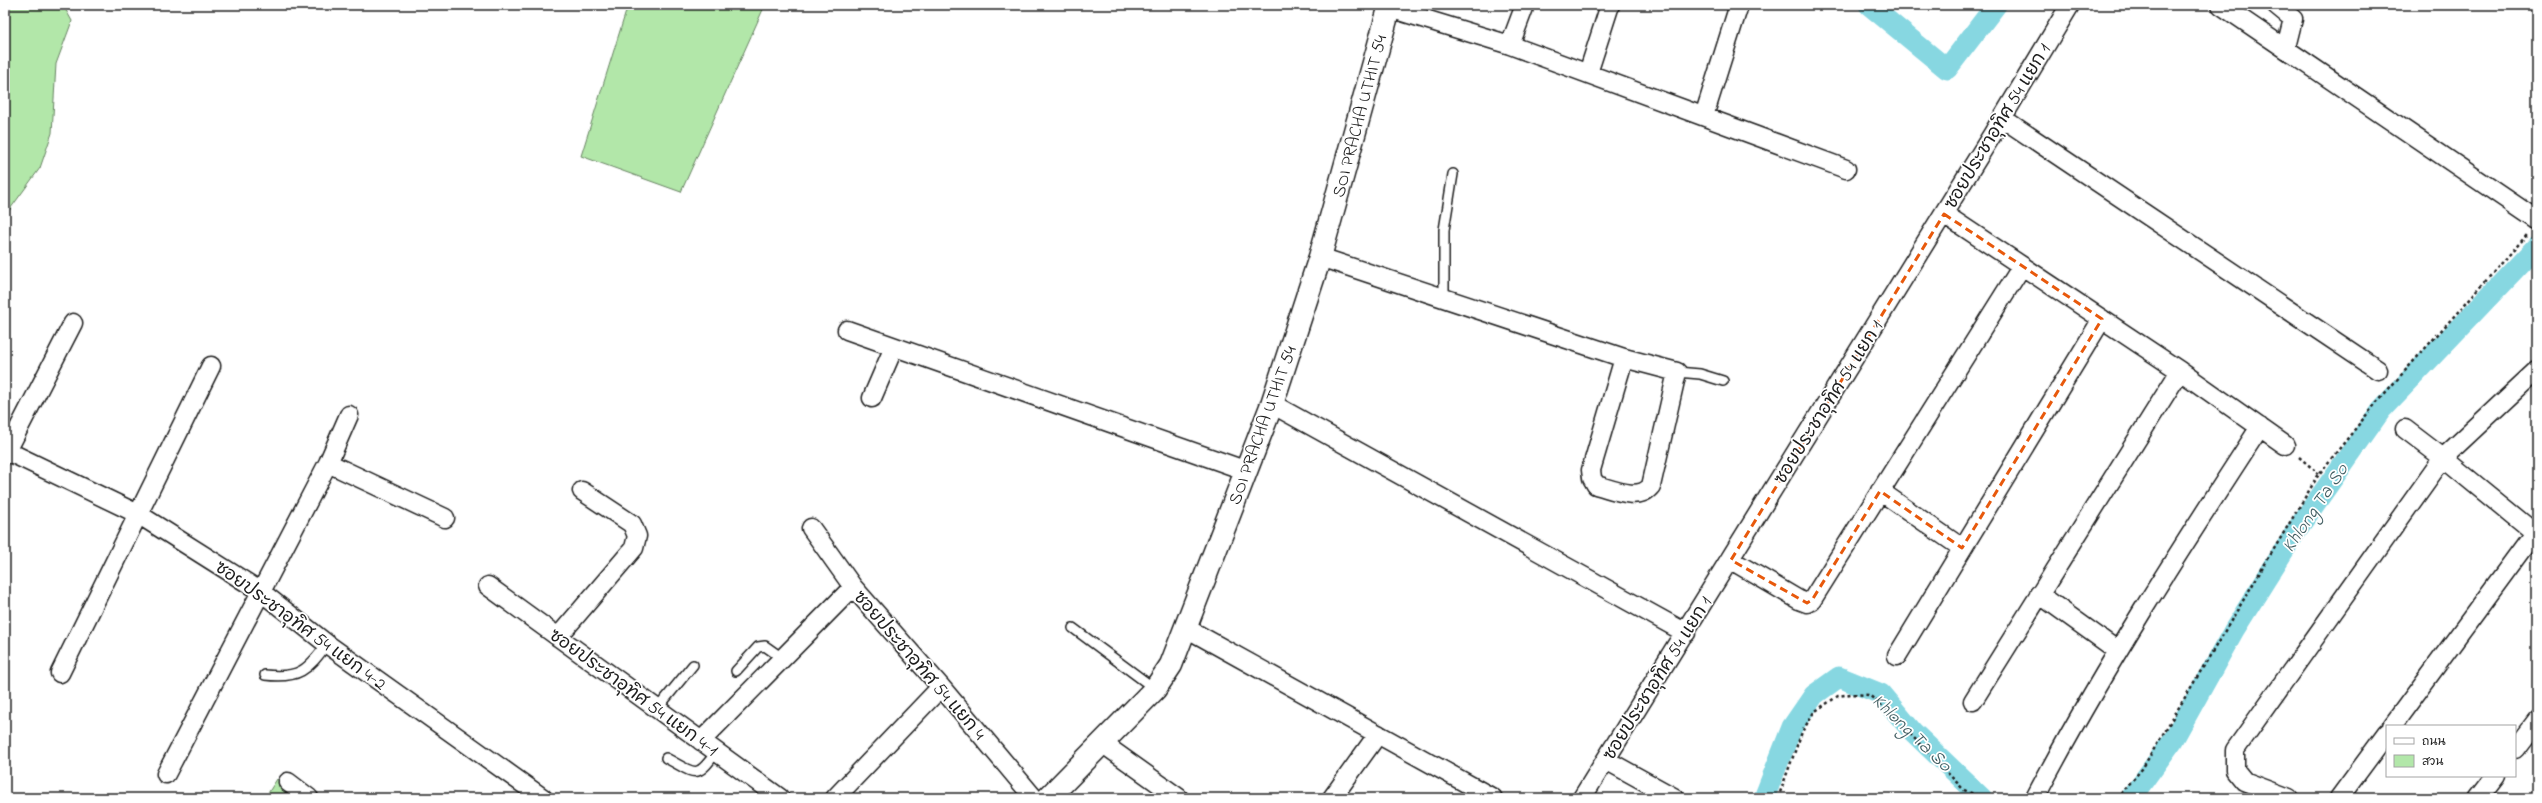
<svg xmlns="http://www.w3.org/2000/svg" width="2542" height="803" font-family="'Indie Flower','Playpen Sans Thai',sans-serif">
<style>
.green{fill:#b2e7a9;stroke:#678262}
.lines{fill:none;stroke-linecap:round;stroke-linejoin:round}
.canal{stroke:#87d7e1;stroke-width:21}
.service-casing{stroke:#1c1c1c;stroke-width:12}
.minor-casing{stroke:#1c1c1c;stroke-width:21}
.tertiary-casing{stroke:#1c1c1c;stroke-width:25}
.path{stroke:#1c1c1c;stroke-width:2.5;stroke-dasharray:3 3;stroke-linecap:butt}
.service{stroke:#fff;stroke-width:9}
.minor{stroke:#fff;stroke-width:18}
.tertiary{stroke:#fff;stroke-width:22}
.marked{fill:none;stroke:#e8590c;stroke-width:3;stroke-dasharray:8 5;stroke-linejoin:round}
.labels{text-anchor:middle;stroke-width:3.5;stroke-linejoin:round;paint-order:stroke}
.street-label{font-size:18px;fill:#1c1c1c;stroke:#fff}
.water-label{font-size:19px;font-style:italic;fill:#415d61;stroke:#fff}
</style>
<rect width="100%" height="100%" fill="#fff"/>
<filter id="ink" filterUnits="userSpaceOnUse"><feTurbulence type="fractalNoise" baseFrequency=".025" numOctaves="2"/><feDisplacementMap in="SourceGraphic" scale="8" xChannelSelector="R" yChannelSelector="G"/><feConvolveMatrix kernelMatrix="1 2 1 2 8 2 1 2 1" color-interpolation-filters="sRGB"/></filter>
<g filter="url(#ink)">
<path class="green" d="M5,5h58l9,16 -16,43 -4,69 -12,35 -35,48z
M628,5h137l-84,187 -100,-36z
M277,779l24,19h-36z"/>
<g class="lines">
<path class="canal" d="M1869,5l78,64 49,-64
M1764,798l28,-71 22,-32 25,-18 42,17 31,37 70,67
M2131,798l42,-58 61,-110 64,-102 83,-118 156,-164"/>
<g class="service-casing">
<path id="service" d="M1444,300v-70l9,-56
M1677,372l23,2 23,7
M1073,628l82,61
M736,671l22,-24 7,-1 17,12
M265,675c34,4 43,-5 62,-31
M657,709l36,-44
M666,758c29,15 30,23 50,-6"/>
</g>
<g class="minor-casing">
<path id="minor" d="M2221,5l316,215
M2276,5l17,14 -7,28
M1389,8l121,37 336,124
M1510,45l15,-40
M1588,73l22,-68
M1704,116l35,-111
M2002,118l376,252
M1944,214l236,157 105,74
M1320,257l304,101 53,14 -26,114c-12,16 -39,3 -55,-1l-4,-7 -1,-8 33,-112
M847,330l400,141
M2537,370l-94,88 94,77
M872,398l22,-51
M1272,404l414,229
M5,450l133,64 122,77 67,53 216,154
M5,455l68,-132
M328,463l117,55
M1880,491l82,57
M811,528l42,59 88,100 93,111
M1731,560l68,40 8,3 5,-3 210,-334
M488,586l292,212
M2039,594l79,57
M1186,628l307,170
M558,637l76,-89 3,-12 -5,-12 -50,-33
M1897,656l205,-337
M60,673l151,-307
M1973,701l207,-330
M2392,726l142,-193
M701,741l152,-154
M1102,743l77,55
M2515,749l22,-29
M1606,760l69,38
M166,774l162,-311 21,-48
M288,782l21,16
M835,798l106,-111
M1332,798l46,-64
M1582,798l410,-663 78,-130
M2035,798c67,-128 146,-250 225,-371
M2289,798l-45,-17 -9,-11v-20l208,-292 -38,-29
M2339,798l48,-65
M2478,798l17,-22"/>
</g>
<g class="tertiary-casing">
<path id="tertiary" d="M1048,798l107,-109 16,-24 101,-261 48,-147 70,-252"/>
</g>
<path class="path" d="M2299,457l20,17
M1778,798l24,-66 12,-20 24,-16 13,-2 18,1 20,17 75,78 19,8
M2117,798l25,-29 177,-295 57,-71 151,-168"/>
<use href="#service" class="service"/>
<use href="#minor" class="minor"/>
<use href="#tertiary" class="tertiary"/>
</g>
</g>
<path class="marked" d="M1944,214l158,105 -140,229 -82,-57 -68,109 -5,3 -76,-43z"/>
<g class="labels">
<g class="street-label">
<text transform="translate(1359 116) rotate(-75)" y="6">SOI PRACHA UTHIT 54</text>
<text transform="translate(1997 126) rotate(-59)" y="6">ซอยประชาอุทิศ 54 แยก 1</text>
<text transform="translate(1828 402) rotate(-58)" y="6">ซอยประชาอุทิศ 54 แยก 1</text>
<text transform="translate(1262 425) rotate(-70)" y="6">SOI PRACHA UTHIT 54</text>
<text transform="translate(301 625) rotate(36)" y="6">ซอยประชาอุทิศ 54 แยก 4-2</text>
<text transform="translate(920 665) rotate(49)" y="6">ซอยประชาอุทิศ 54 แยก 4</text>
<text transform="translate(1657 678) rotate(-58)" y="6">ซอยประชาอุทิศ 54 แยก 1</text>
<text transform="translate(634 692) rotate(36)" y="6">ซอยประชาอุทิศ 54 แยก 4-1</text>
</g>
<g class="water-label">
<text transform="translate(2314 507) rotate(-56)" y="7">Khlong Ta So</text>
<text transform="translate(1913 732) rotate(44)" y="7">Khlong Ta So</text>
</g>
</g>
<rect width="2542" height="803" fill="none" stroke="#fff" stroke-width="20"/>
<rect x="10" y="10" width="2522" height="783" fill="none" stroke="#1c1c1c" stroke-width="1.5" filter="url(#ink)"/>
<rect x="2386" y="725" width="130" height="52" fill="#ffffff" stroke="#a4a4a4"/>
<rect x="2394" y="738" width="20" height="6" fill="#ffffff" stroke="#a4a4a4"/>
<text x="2422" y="745" font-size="12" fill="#1c1c1c">ถนน</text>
<rect x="2394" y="755" width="20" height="12" fill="#b2e7a9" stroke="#a4a4a4"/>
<text x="2422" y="765" font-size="12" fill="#1c1c1c">สวน</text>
</svg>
